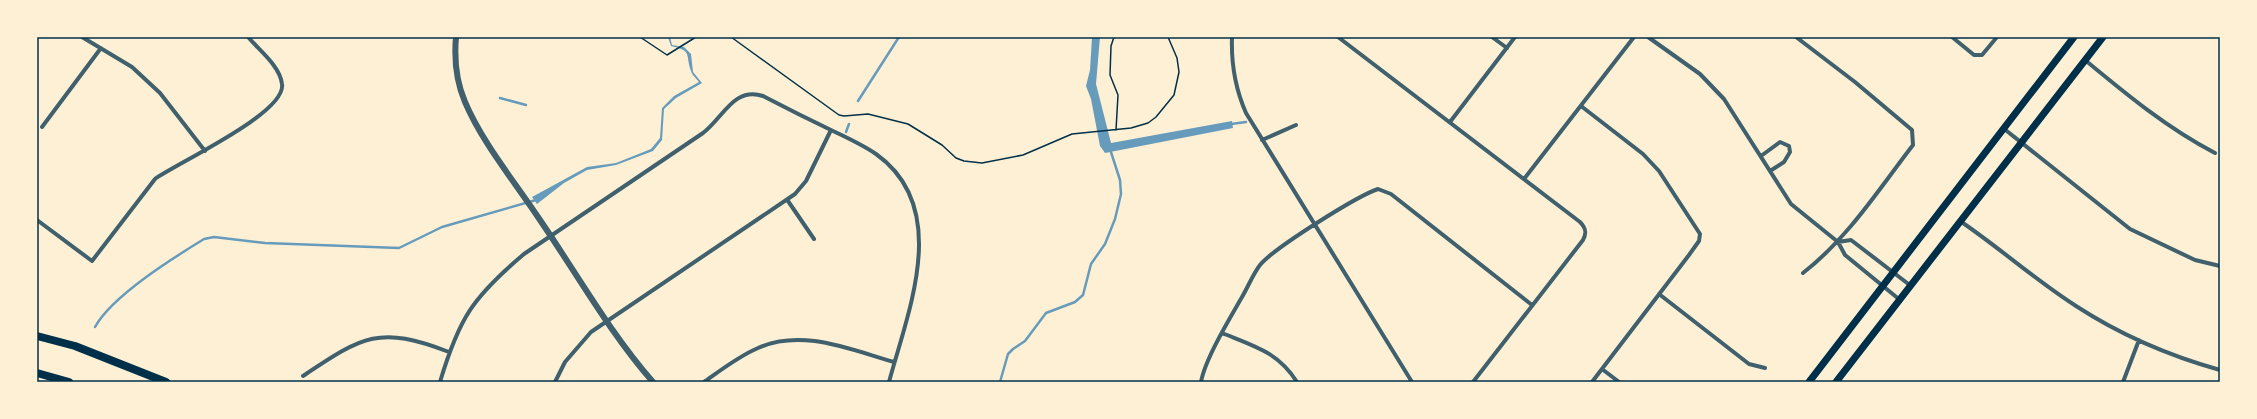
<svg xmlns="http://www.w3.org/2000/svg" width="2257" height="419" font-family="'Zilla Slab',serif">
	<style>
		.water { fill: #669bbc }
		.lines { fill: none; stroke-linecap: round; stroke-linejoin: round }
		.stream { stroke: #669bbc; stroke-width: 2.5 }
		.path { stroke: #003049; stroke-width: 1.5 }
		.minor { stroke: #3f606c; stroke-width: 4 }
		.tertiary { stroke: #3f606c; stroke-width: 6 }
		.secondary { stroke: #003049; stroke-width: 7 }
		.primary { stroke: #003049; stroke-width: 8 }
		.neatline { fill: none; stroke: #003049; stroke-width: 1.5 }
	</style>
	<rect width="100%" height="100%" fill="#fdf0d5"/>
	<path class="water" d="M 668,37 L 670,37 L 672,45 L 684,47 L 691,54 L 693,72 L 702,83 L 676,98 L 664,109 L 662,140 L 653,151 L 616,165 L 587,170 L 564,183 L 537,204 L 532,197 L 587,167 L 616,163 L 651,149 L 660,138 L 662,108 L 674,96 L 699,82 C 696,78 692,75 691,71 C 685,54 693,51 671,46 Z
		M 1092,37 L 1100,37 L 1096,84 L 1111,143 L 1232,121 L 1233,128 L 1105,153 L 1100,146 L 1091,99 L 1086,86 L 1090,70 Z"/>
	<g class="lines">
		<path class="stream" d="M 500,98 L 526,105
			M 858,101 L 899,37
			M 1231,124 L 1246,122
			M 846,132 L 849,124
			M 95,327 C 112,296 173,258 204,239 L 214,237 L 265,243 L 399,248 L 442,227 L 536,200
			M 1000,382 L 1008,354 L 1013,349 L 1025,341 L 1046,313 L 1075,302 L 1083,295 L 1091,264 L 1105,244 L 1115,219 L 1121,194 L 1120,180 L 1110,149"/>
		<path class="path" d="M 640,37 L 667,55 L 696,37
			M 731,37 L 839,115 L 844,116 L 868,114 L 908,124 L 942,145 L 956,158 L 964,161 L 982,163 L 1023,155 L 1072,134 L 1131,128 L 1148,123 L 1156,117 L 1174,95 L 1179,72 L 1177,58 L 1168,37
			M 1114,37 L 1111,46 L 1110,75 L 1118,95 L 1116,130"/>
		<path class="minor" d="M 82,37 L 132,67 L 160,93 L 205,151
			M 1232,37 C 1231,65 1235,88 1246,113 L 1412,382
			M 1338,37 L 1580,222 C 1586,228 1587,233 1583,240 L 1473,382
			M 1492,37 L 1507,48
			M 1648,37 L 1700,74 L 1724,99 L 1791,204 L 1838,242 L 1845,255 L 1900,300
			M 1796,37 L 1855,82 L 1912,130 L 1913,145 C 1879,189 1848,238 1803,273
			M 1952,37 L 1974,55 L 1982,55 L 1997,37
			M 2085,60 C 2126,94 2167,128 2215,153
			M 1581,106 L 1643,154 L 1659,171 L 1700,234 L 1699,241 L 1689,255 L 1592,382
			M 1450,122 L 1515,37
			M 42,127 L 101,48
			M 2003,128 L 2130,229 L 2195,260 L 2220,266
			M 1262,140 L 1296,125
			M 1761,156 L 1780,142 L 1789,146 L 1790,152 L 1784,162 L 1770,171
			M 1524,179 L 1634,37
			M 788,201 L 814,239
			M 37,220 L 92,261 L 155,179 C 177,163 287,113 282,84 C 280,66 259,50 248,37
			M 1960,221 C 2000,248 2035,280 2076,306 C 2119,334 2170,356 2220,370
			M 1838,242 L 1851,240 L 1911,286
			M 1659,294 L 1749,364 L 1765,368
			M 1222,333 C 1254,346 1278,352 1297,382
			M 1602,369 L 1619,382
			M 303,376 C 363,336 379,325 449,352
			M 440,382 C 459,318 473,297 524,254 L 703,133 C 723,118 734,86 763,96 C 786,108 810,120 833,131 C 848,138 863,145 876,154 C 952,208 908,311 889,382
			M 555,382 L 565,362 L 591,332 L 795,194 L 806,181 L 831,130
			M 704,382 C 721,370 739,356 758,348 C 802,328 851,350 894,362
			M 1201,382 C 1205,359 1230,318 1242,297 C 1248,287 1253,274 1260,265 C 1274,248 1357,196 1378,189 L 1391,194 L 1532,305
			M 2123,382 L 2139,340"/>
		<path class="tertiary" d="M 456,37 C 454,60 456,81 465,102 C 483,144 515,182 540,220 C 577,274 610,333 653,382"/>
		<path class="secondary" d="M 1809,382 L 2074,37
			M 1836,382 L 2103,37"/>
		<path class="primary" d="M 37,336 L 75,346 L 166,382
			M 37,373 L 69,382"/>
	</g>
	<rect width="2257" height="419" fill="none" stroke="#fdf0d5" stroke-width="76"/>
	<rect x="38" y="38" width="2181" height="343" class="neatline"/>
</svg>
